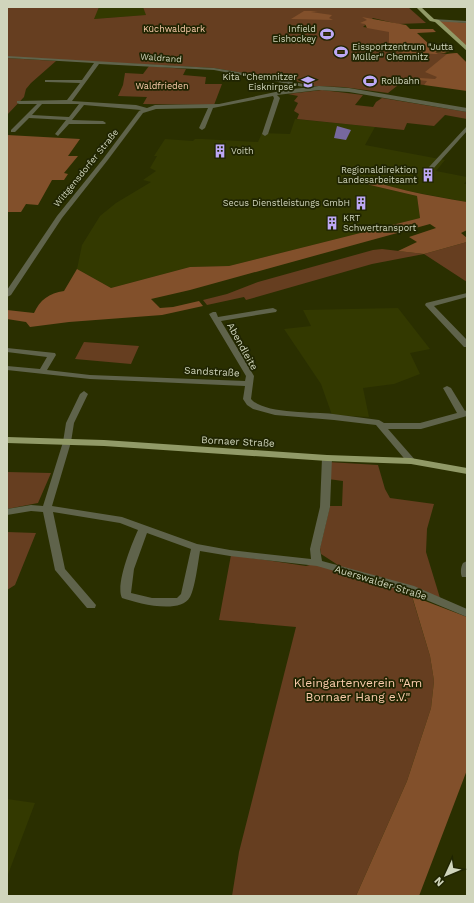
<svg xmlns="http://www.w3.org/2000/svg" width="474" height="903" font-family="'Work Sans',sans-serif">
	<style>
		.built { fill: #333900 }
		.green { fill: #663e20 }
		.forest { fill: #82502b }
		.water { fill: #77689e }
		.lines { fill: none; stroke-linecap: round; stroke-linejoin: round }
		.minor { fill: #5f634b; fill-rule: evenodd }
		.major { fill: #919a67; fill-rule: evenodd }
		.labels { text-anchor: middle; stroke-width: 3.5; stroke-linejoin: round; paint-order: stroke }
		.far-park-label { font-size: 9px; fill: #fbccac; stroke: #202502 }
		.far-poi-label { font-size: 9px; fill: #d0d5bc; stroke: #202502; text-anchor: end }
		.far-street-label { font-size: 9px; fill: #d0d5bc; stroke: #202502 }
		.street-label { font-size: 10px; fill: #d0d5bc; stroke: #202502 }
		.near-park-label { font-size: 12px; fill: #fbccac; stroke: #202502 }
	</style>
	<rect width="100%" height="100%" fill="#2a2f00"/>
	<path class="built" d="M 99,7 L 143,7 L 147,15 L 93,19 Z
		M 295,119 L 375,127 L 365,145 L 445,160 L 436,171 L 467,177 L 467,180 L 464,184 L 467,184 L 467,202 L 397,189 L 371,182 L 354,174 L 370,185 L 417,196 L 420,218 L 229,266 L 190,267 L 111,288 L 77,269 L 82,245 L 100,216 L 116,203 L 151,182 L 143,180 L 156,171 L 150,168 L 157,156 L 154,156 L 165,139 L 193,141 L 195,139 L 203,139 L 258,142 L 262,133 L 290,134 Z
		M 398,308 L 430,349 L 410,353 L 420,374 L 394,384 L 363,388 L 369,417 L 332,415 L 321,384 L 284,329 L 311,326 L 303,310 Z
		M 7,799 L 35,803 L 7,877 Z"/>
	<path class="green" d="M 7,7 L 99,7 L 94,19 L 146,15 L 143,7 L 408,7 L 426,23 L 398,24 L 373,18 L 363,27 L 394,31 L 395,45 L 381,50 L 403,53 L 434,54 L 433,52 L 447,54 L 457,53 L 467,63 L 424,85 L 402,82 L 388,93 L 343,87 L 314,86 L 296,81 L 297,80 L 290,78 L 286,80 L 214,68 L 7,57 Z
		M 7,58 L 56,61 L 31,83 L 26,89 L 24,97 L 7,115 Z
		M 149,66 L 186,69 L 183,75 L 206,77 L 205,84 L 222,84 L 214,105 L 143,104 L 147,97 L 118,96 L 123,85 L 125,73 L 143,74 Z
		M 322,90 L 363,95 L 355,105 L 373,107 L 376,102 L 382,98 L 467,112 L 467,119 L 445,115 L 434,126 L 407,123 L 404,130 L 297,119 L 299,114 L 294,111 L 298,103 L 294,101 L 298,96 L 288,94 Z
		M 467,242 L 467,282 L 424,254 L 372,264 L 246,300 L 244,297 L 207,305 L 203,300 L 227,294 L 258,282 L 373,250 L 382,249 L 424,254 Z
		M 84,342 L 139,346 L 131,364 L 75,359 Z
		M 328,462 L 378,465 L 385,489 L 390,498 L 434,504 L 427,529 L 426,552 L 440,598 L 410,590 L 430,656 L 434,681 L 431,708 L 407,781 L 356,896 L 232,896 L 239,852 L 296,627 L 219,620 L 231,555 L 306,566 L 317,563 L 338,565 L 321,554 L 320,548 L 330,506 L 342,506 L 343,481 L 328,479 Z
		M 7,472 L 51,473 L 38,503 L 7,509 Z
		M 7,532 L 36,533 L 15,585 L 7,590 Z"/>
	<path class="forest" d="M 304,11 L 318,11 L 311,12 L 332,15 L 329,18 L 333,20 L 291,19 Z
		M 362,17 L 406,25 L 410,29 L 433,29 L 436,32 L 417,33 L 430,45 L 450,46 L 453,50 L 444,53 L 435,52 L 438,54 L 434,54 L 403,53 L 380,50 L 394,45 L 389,43 L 389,32 L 367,28 L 365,24 L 360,23 L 367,20 Z
		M 437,20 L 467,23 L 467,48 Z
		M 457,53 L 467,63 L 467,91 L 424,85 L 427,81 L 419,80 L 420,78 L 435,79 L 437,77 L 425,72 L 447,54 Z
		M 7,135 L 80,139 L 68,156 L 78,156 L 64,173 L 68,174 L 64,180 L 52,180 L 38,205 L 26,204 L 21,212 L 7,212 Z
		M 349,172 C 387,189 427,195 467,202 L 467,230 L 461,233 L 467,238 L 467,242 L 424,254 L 398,251 L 417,242 L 409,237 L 436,228 L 430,224 L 190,290 L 151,299 L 160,308 L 173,307 L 199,301 L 203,306 L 162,315 L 69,322 L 30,327 L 26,322 L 7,319 L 7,310 L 34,313 C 40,300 49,293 64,291 L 77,269 L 111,288 L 190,267 L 229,266 L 420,218 L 417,196 L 370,185 Z
		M 412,596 L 467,617 L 467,770 L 419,896 L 356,896 L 407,781 L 431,708 L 434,681 L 430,656 Z"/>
	<path class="water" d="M 337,126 L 351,130 L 346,140 L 334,138 Z"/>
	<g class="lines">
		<path class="minor" d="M 432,19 L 467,21 L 467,23 L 430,21 Z
			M 7,56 L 214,68 L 275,78 L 312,86 L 309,88 L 214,70 L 99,64 L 72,101 L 136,105 L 147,108 L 155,105 L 219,104 L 285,90 L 319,86 L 349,88 L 467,108 L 467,112 L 349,92 L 319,90 L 277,95 L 280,98 L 268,134 L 265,136 L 262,134 L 274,98 L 273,96 L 213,108 L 205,128 L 202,130 L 199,128 L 208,108 L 156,109 L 143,113 L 107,161 L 62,218 L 11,295 L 7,297 L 7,290 L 57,216 L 103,159 L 139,111 L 141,110 L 84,105 L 72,120 L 103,121 L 106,123 L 105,124 L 69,124 L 58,136 L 55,134 L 66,120 L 29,118 L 15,132 L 11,132 L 11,130 L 37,104 L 19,104 L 17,103 L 17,101 L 67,100 L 80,83 L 47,82 L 45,82 L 45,80 L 82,80 L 94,63 L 7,58 ZM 42,104 L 79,104 L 69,117 L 32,115 Z
			M 467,126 L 467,131 L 433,169 L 429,169 L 429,167 Z
			M 467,293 L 467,297 L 434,306 L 467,340 L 467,347 L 464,347 L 425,305 L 426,303 Z
			M 273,308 L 277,310 L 276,312 L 221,321 L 254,376 L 251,399 C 263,414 313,412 333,414 C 348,416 364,418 379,420 L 384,423 L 420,423 L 457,413 L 443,388 L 447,386 L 451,388 L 465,411 L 467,410 L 467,416 L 421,429 L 388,429 L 416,461 L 411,464 L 408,463 L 376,425 L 334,420 L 275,415 L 253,409 L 247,405 L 243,399 L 245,386 L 90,379 L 7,370 L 7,366 L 40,369 L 47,357 L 7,352 L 7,348 L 55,353 L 56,355 L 47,370 L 90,375 L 245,381 L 246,376 L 209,314 L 213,312 L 216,312 L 218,317 Z
			M 84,391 L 88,394 L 74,423 L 71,442 L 52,506 L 122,517 L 197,544 L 230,550 L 311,559 L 310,549 L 320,507 L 322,458 L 327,455 L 330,456 L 332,458 L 330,507 L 320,549 L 322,561 L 414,586 L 467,609 L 467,617 L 407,592 L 317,566 L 230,556 L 200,551 C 198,563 195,588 190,597 C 180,615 137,603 122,598 C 115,585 132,543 138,530 L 120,523 L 53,512 L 65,569 L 96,605 L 95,608 L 87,608 L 55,570 L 43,512 L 31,511 L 7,515 L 7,509 L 31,505 L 43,506 L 63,442 L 66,423 L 80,394 ZM 147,533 L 191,549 L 181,594 L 177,598 L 152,598 L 131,593 L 134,569 Z
			M 467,561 L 467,577 L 462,577 C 460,573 461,566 463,563 Z"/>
		<path class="major" d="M 416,7 L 421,7 L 434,19 L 439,20 L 467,46 L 467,51 L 435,22 L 430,21 Z
			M 7,437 L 104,440 L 327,455 L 411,458 L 467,468 L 467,474 L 411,464 L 327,461 L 104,446 L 7,443 Z"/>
	</g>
	<defs>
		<g id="stadium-bare" transform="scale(1.08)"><path d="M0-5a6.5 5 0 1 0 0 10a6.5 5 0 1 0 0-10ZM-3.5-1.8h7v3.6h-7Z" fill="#bea9f5" stroke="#202502" stroke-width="2.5" paint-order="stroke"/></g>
		<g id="school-bare" transform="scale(1.08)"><path d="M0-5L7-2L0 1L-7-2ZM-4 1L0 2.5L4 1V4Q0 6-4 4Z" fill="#bea9f5" stroke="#202502" stroke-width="2.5" paint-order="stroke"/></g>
		<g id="building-bare" transform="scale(1.08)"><path d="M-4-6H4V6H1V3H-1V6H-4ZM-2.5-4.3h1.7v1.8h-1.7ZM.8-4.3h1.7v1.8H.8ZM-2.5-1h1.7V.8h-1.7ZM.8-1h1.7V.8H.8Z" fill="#bea9f5" stroke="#202502" stroke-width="2.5" paint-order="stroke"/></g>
	</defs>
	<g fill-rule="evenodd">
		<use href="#stadium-bare" x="327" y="34"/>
		<use href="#stadium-bare" x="341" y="52"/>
		<use href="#stadium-bare" x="370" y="81"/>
		<use href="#school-bare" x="308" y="82"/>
		<use href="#building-bare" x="220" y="151"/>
		<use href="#building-bare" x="428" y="175"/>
		<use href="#building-bare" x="361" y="203"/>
		<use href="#building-bare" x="332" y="223"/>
	</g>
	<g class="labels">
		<g class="far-park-label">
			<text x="174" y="32">Küchwaldpark</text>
			<text x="162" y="89">Waldfrieden</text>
		</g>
		<g class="far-poi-label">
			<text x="316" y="32">Infield<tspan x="316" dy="10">Eishockey</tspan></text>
			<text x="352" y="50" text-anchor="start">Eissportzentrum "Jutta<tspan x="352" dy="10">Müller" Chemnitz</tspan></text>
			<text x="297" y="80">Kita "Chemnitzer<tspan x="297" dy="10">Eisknirpse"</tspan></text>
			<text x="381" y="84" text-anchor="start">Rollbahn</text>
			<text x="231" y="154" text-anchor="start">Voith</text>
			<text x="417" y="173">Regionaldirektion<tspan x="417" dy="10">Landesarbeitsamt</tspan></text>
			<text x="350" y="206">Secus Dienstleistungs GmbH</text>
			<text x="343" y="221" text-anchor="start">KRT<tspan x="343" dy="10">Schwertransport</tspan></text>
		</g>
		<g class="far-street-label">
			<text transform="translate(161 58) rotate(4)" y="3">Waldrand</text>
			<text transform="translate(86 168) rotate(-51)" y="3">Wittgensdorfer Straße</text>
		</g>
		<g class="street-label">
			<text transform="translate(243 346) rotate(61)" y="4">Abendleite</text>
			<text transform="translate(212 371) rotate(3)" y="4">Sandstraße</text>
			<text transform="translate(238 441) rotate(3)" y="4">Bornaer Straße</text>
			<text transform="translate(381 582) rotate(17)" y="4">Auerswalder Straße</text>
		</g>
		<g class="near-park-label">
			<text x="358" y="687">Kleingartenverein "Am<tspan x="358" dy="14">Bornaer Hang e.V."</tspan></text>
		</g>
	</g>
	<rect width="474" height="903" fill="none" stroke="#d0d5bc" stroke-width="16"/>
	<g transform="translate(446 875) rotate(226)" stroke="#202502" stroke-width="3" paint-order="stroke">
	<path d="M0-3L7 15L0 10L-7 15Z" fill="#d0d5bc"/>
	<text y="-6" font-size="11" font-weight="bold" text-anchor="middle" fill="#d0d5bc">N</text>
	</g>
</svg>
